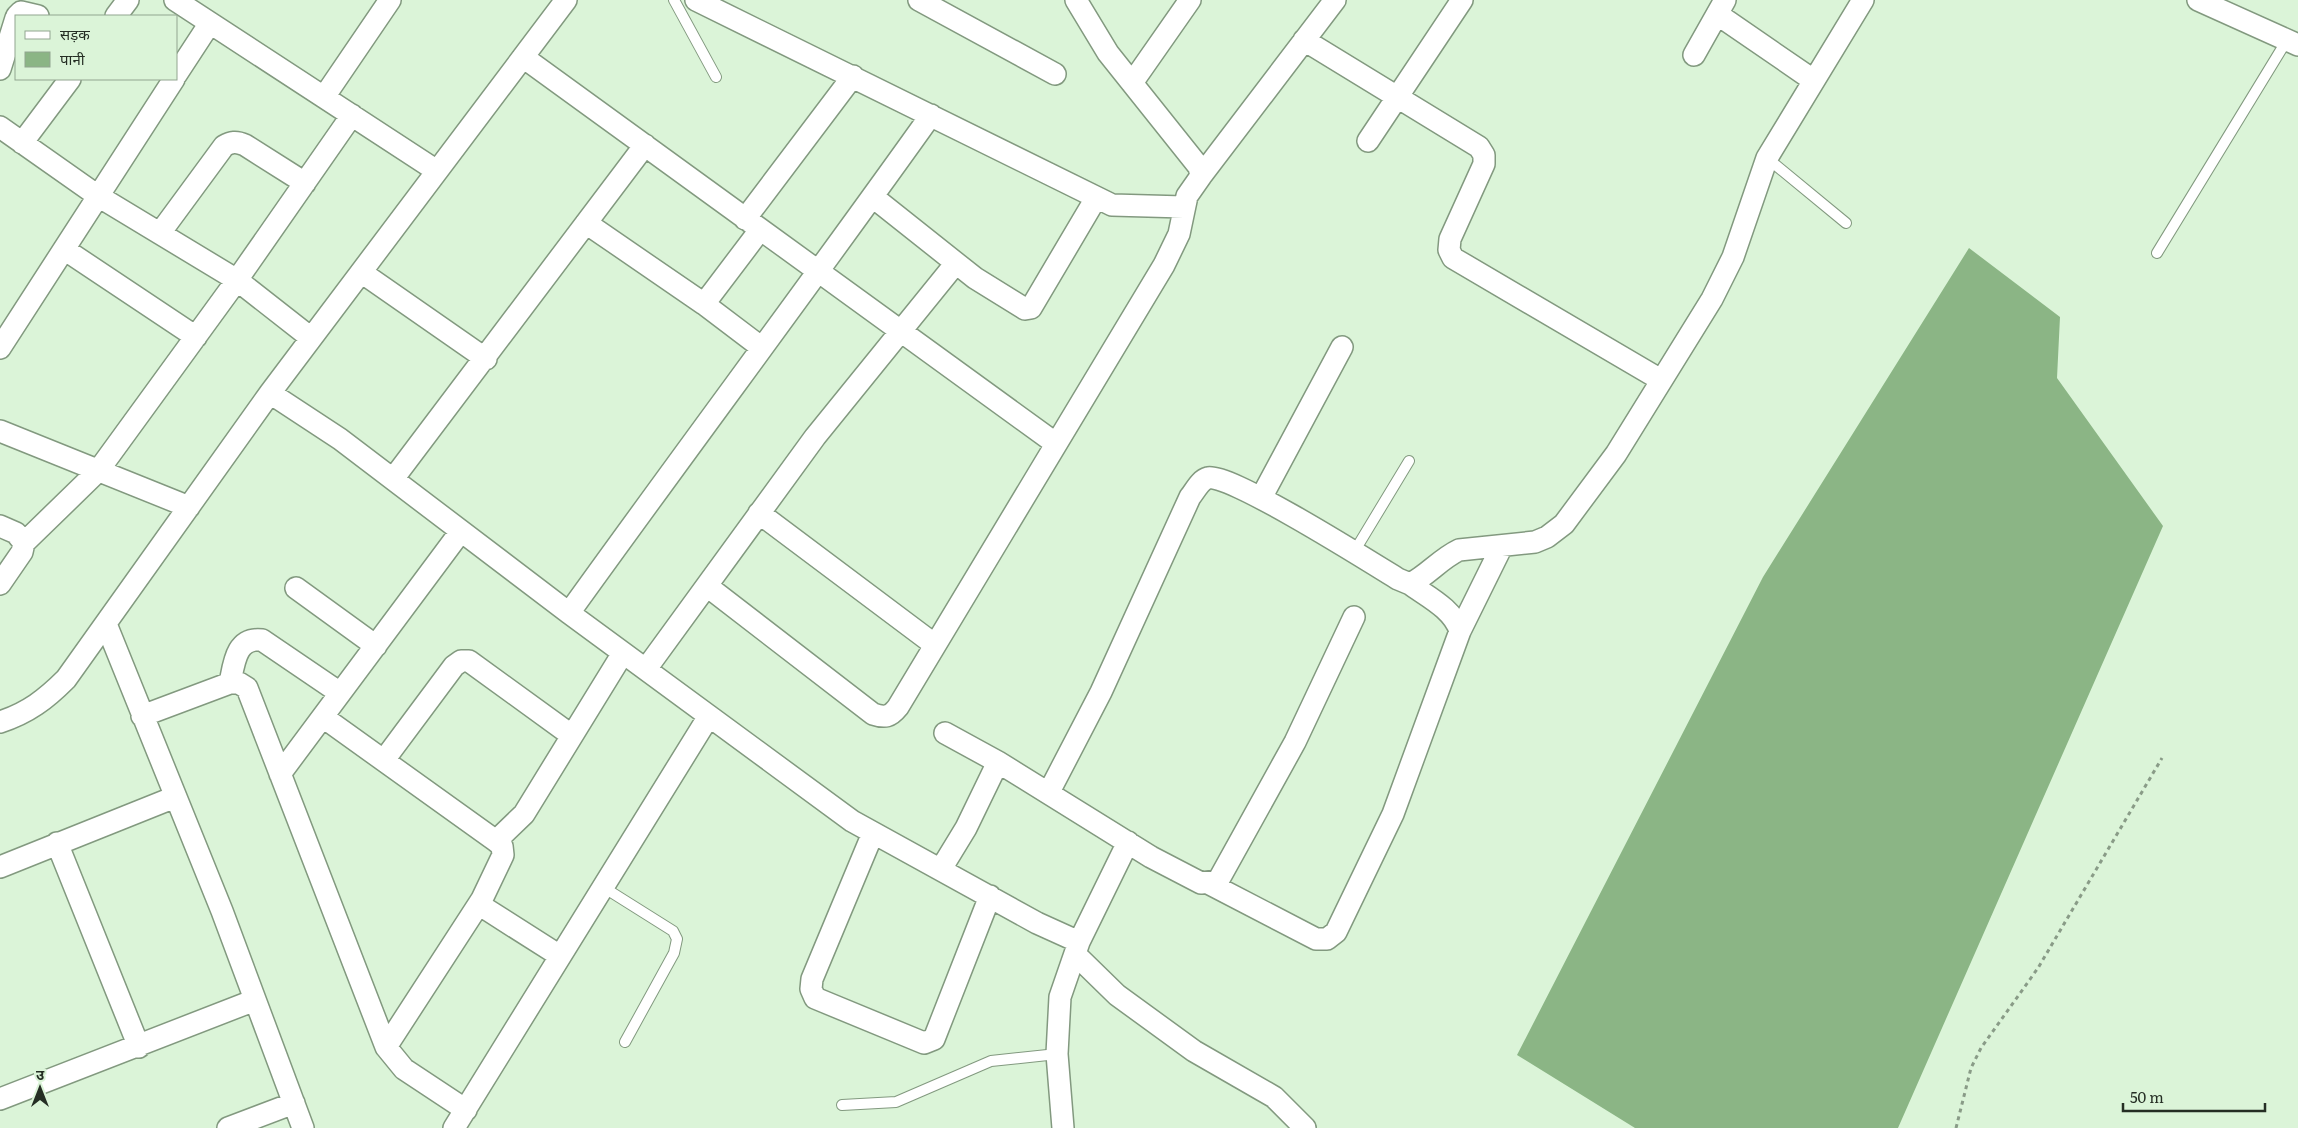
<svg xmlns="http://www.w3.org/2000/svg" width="2298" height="1128" font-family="Literata,'Noto Sans Devanagari',serif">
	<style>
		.water { fill: #8bb585 }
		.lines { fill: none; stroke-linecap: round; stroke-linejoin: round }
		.service-casing { stroke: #82997f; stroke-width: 12 }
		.minor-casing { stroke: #82997f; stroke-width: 24 }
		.path { stroke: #899b87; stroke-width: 3; stroke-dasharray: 4 4; stroke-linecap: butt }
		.service { stroke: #fff; stroke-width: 10 }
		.minor { stroke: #fff; stroke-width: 21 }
	</style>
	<rect width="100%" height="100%" fill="#dbf4d8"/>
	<path class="water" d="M 1969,248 L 2060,317 L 2057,378 L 2163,526 L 1898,1128 L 1635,1128 L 1517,1055 L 1763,577 Z"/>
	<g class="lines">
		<g class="service-casing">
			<path id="service" d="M 674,0 L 716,77
				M 1767,158 L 1846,223
				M 2157,253 L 2287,40
				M 1354,552 L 1409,461
				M 603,887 L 673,931 L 677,939 L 674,953 L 625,1042
				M 842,1105 L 896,1102 L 991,1061 L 1057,1054"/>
		</g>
		<g class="minor-casing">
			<path id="minor" d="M 175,0 L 437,171
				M 696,0 L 1112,205 L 1184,207
				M 919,0 L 1055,74
				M 2198,0 L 2298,45
				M 1717,14 L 1813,80
				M 17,16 L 21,12 L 38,16
				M 116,16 L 128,0
				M 1304,40 L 1479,147 L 1484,155 L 1484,164 L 1450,239 L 1449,250 L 1453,258 L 1661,380
				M 1694,55 L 1725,0
				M 523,57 L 1055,443
				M 0,69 L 16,18
				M 176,75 L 210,23
				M 1132,83 L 1190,0
				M 324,97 L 390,0
				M 0,127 L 98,196 L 237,280 L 311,338
				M 1368,141 L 1462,0
				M 22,143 L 70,79
				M 1201,176 L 1335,0
				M 873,197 L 975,278 L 1025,309 L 1031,308 L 1096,198
				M 745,219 L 853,76
				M 586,223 L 704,304 L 762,348
				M 160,233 L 224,146 C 231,142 236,141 245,145 L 305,183
				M 64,249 L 196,337
				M 361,272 L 486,359
				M 704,304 L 760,230
				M 0,348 L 174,79
				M 270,393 L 340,439 L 569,613 L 852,821 L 1037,923 L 1079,942
				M 0,431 L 189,507
				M 393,479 L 645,145
				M 1261,498 L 1342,347
				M 759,513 L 935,645
				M 0,526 L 16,533 L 24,543 L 22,552 L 0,584
				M 24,543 L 98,471 L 237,280 L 352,115
				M 1410,584 C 1428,597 1453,609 1460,631
				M 707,586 L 873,714 C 885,718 890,717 898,707 L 1164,265 L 1179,234 L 1187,196 L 1201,176 L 1199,167 L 1108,53 L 1076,0
				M 296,588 L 376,646
				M 569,613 C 689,446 812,282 931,115
				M 106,624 L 222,911 L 303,1128
				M 646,669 L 815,437 L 956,263
				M 230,683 C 234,663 236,637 262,640 L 340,693
				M 142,716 L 230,683 L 239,683 L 247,688 L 386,1047 L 404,1069 L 466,1110
				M 323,717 L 496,841 L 502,846 L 503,855 L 482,899 L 483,907 L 560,956
				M 0,722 C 28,713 46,699 66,679 L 270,393 L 566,0
				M 945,733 L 998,762
				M 384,760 L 454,666 L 461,661 L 469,661 L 571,735
				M 280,774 L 461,531
				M 1049,792 L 1101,692 L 1190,497 C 1195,491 1200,480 1208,478 C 1228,472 1372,563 1398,579 L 1410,584 C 1428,575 1440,559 1459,550 L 1535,542 L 1547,537 L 1564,524 L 1616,454 L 1712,299 L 1733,257 L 1767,158 L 1863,0
				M 873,833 L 812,979 L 811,989 L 815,998 L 924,1043 L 934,1039 L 990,896
				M 496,841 L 524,814 L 623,653
				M 57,843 L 139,1047
				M 0,867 L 175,797
				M 941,869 L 966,828 L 998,762 L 1151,857 L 1201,883 L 1218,881 L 1295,742 L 1354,617
				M 1210,884 L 1316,939 L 1327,939 L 1336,932 L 1393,814 L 1460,631 L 1502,546
				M 1075,954 L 1117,995 L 1194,1051 L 1274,1097 L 1305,1128
				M 386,1047 L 482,899
				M 0,1099 L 255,1000
				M 228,1128 L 294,1103
				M 454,1128 L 709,716
				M 1063,1128 L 1057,1054 L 1060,997 L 1079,942 L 1128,842"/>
		</g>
		<path class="path" d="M 1956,1128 L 1971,1068 L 1981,1048 L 2038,968 L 2162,758"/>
		<use href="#service" class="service"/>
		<use href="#minor" class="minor"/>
	</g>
	<rect x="15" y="15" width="162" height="65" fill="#dbf4d8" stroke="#92a590"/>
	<rect x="25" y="31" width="25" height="8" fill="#ffffff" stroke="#92a590"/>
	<text x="60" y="40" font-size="15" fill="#252e24">सड़क</text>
	<rect x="25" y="52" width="25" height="15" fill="#8bb585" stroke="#92a590"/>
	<text x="60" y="65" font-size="15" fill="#252e24">पानी</text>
	<g transform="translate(40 1088)" stroke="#dbf4d8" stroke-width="4" paint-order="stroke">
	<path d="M0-4L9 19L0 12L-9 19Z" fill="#252e24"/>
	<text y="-8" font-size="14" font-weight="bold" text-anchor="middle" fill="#252e24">उ</text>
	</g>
	<path d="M2123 1103v8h142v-8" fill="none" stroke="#252e24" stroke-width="2.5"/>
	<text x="2130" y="1103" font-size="15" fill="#252e24" stroke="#dbf4d8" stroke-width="4" paint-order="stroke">50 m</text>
</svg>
